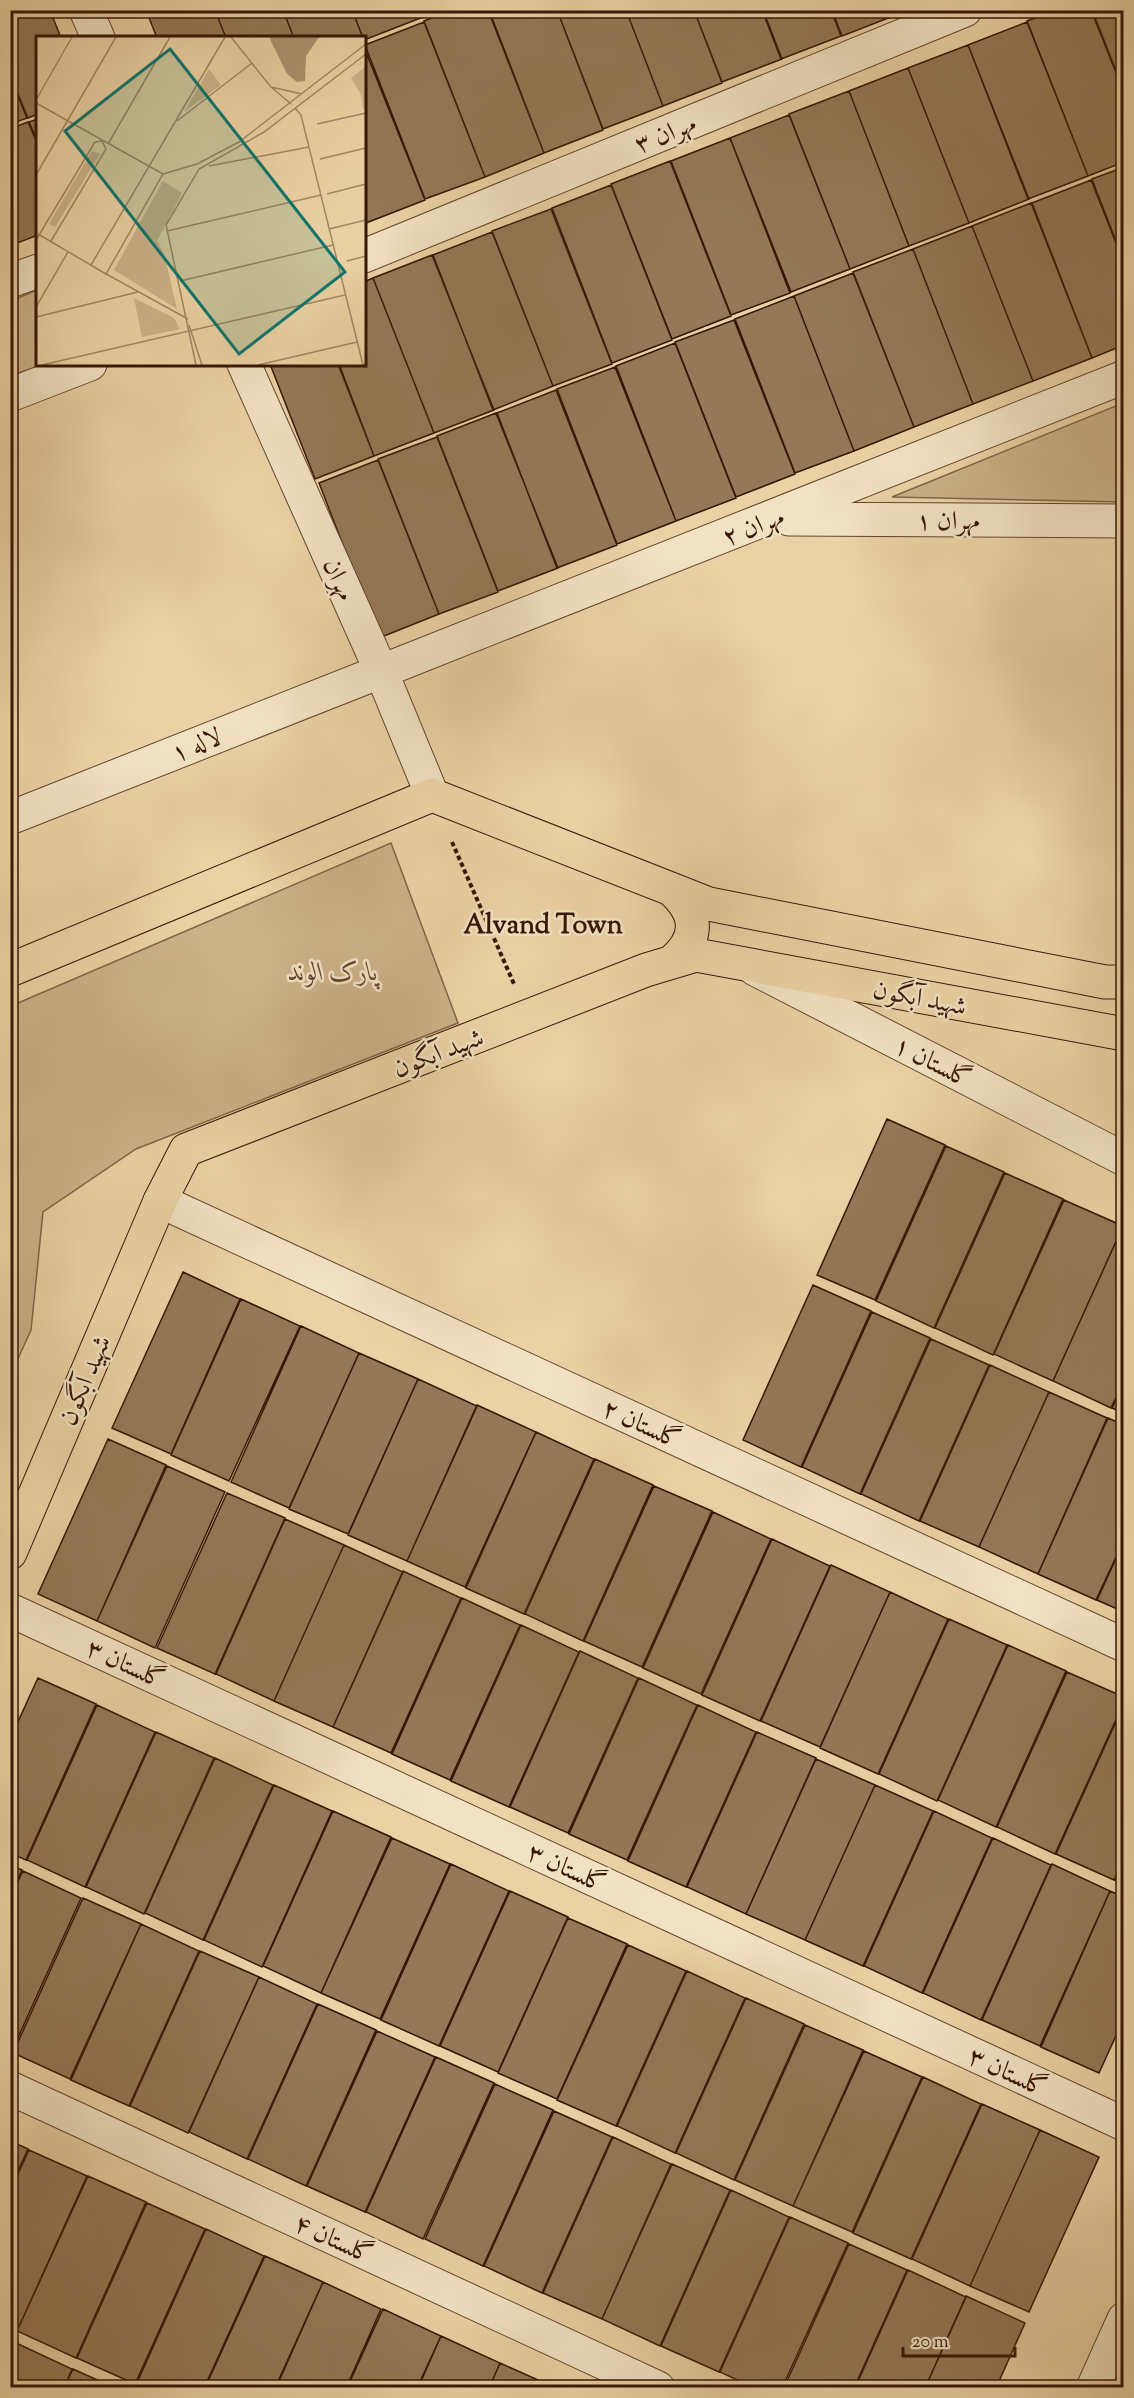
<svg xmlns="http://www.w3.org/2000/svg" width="1134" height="2398" font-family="'Sorts Mill Goudy',Amiri,serif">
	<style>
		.green { fill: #ccb289; stroke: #816446; stroke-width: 1.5 }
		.building { fill: #947857; stroke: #361604; stroke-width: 1.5 }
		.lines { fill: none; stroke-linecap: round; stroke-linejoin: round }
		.minor-casing { stroke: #63452c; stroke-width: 35 }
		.major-casing { stroke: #361604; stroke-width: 35 }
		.path { stroke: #361604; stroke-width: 4; stroke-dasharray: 4.5 3; stroke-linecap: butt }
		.minor { stroke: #f2e2c4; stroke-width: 33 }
		.major { stroke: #ebd2a4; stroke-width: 33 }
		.labels { text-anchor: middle; stroke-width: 5; stroke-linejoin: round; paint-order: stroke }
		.street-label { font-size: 26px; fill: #361604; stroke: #f2e2c4 }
		.park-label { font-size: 26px; font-style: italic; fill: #63452c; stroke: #f2e2c4 }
		.neighbourhood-label { font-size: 27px; font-weight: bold; fill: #361604; stroke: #f2e2c4 }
		.inset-road { fill: none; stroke: #a38764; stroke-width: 1.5 }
		.view { fill: #0f766e; fill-opacity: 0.15; stroke: #0f766e; stroke-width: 3 }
		.inset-edge { fill: none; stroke: #361604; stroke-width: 3 }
	</style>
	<rect width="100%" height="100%" fill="#ebd2a4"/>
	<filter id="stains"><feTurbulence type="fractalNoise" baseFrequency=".00333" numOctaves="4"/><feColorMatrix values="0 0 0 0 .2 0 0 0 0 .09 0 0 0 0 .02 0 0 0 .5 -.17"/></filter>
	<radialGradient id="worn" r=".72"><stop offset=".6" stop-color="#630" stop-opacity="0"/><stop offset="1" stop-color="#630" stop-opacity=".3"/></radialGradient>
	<path class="green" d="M 37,290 L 38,364 L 41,365 L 11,376 L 11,301 Z
		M 1123,403 L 1123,502 L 892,497 Z
		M 391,843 L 458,1023 L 136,1149 L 43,1212 L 31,1330 L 11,1374 L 11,1006 Z"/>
	<path class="building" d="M 10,10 L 50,10 L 61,38 L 38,38 L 38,114 L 28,118 L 10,75 Z
		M 146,10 L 215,10 L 226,38 L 157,38 Z
		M 215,10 L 283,10 L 294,38 L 226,38 Z
		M 283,10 L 352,10 L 363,38 L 294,38 Z
		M 352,10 L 420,10 L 423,17 L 364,40 Z
		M 421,10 L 440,10 L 423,17 Z
		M 452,10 L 488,10 L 544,153 L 485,177 L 424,21 Z
		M 489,10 L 557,10 L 603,130 L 544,153 Z
		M 557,10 L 626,10 L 663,106 L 603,129 Z
		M 626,10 L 694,10 L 722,83 L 663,106 Z
		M 694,10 L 763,10 L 782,59 L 722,82 Z
		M 762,10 L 831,10 L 841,36 L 781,59 Z
		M 832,10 L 900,10 L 901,13 L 842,36 Z
		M 1055,10 L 1091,10 L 1124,93 L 1124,162 L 1088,176 L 1027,21 Z
		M 1092,10 L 1124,10 L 1124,91 Z
		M 424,22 L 485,177 L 425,199 L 365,45 Z
		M 1027,22 L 1088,176 L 1028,199 L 968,45 Z
		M 968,45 L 1029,199 L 969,223 L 908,68 Z
		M 364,47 L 425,200 L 366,223 L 364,219 Z
		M 908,68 L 969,223 L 909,246 L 849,91 Z
		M 10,77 L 27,118 L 10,124 Z
		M 849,91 L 909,246 L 850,269 L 789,114 Z
		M 789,115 L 850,269 L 791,292 L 730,138 Z
		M 38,119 L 38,143 L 29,122 Z
		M 28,122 L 38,145 L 38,235 L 12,245 L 10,129 Z
		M 730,138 L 790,293 L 731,315 L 671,161 Z
		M 670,161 L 731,316 L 672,339 L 611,184 Z
		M 1124,167 L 1124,262 L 1092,179 Z
		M 1091,180 L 1124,263 L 1124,345 L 1092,358 L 1032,203 Z
		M 611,185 L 672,340 L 612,363 L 552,208 Z
		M 1031,203 L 1092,358 L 1033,381 L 972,226 Z
		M 551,209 L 612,364 L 553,386 L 492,231 Z
		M 972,226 L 1033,381 L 973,404 L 913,249 Z
		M 492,232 L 553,386 L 493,410 L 433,255 Z
		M 913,249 L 973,404 L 914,427 L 853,272 Z
		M 432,255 L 494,410 L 434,433 L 373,278 Z
		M 853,273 L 914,427 L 854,451 L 794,296 Z
		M 373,278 L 434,433 L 374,456 L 339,364 L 364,364 L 364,282 Z
		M 794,296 L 854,451 L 795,473 L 735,319 Z
		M 734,320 L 795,474 L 736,497 L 675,342 Z
		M 675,343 L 736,498 L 676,521 L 616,366 Z
		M 270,364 L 338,364 L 374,456 L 315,479 Z
		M 615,367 L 676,521 L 617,544 L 557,389 Z
		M 556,390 L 617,545 L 557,568 L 497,413 Z
		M 496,413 L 558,568 L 498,591 L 437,436 Z
		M 437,437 L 498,592 L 439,614 L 378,459 Z
		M 378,460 L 439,614 L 379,638 L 319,483 Z
		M 887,1119 L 945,1145 L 875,1300 L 817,1275 Z
		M 946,1146 L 1004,1172 L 934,1328 L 876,1301 Z
		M 1005,1173 L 1063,1199 L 993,1355 L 935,1328 Z
		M 1064,1200 L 1123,1226 L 1053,1381 L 994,1354 Z
		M 1123,1226 L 1124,1381 L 1111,1408 L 1053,1381 Z
		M 183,1272 L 240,1299 L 171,1454 L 112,1428 Z
		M 813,1285 L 871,1311 L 801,1467 L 743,1440 Z
		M 241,1299 L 300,1326 L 229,1481 L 171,1455 Z
		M 872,1312 L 930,1338 L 860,1494 L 802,1467 Z
		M 301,1326 L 359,1353 L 289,1508 L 231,1482 Z
		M 931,1339 L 989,1365 L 919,1521 L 861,1494 Z
		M 359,1353 L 418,1379 L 348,1534 L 289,1509 Z
		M 990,1365 L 1049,1392 L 979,1547 L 920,1521 Z
		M 418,1379 L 477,1406 L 407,1561 L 348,1535 Z
		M 1124,1383 L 1124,1413 L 1112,1408 Z
		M 1049,1392 L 1107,1418 L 1038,1574 L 979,1547 Z
		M 477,1405 L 536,1432 L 465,1587 L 407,1561 Z
		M 1108,1418 L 1124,1425 L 1124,1540 L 1096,1600 L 1038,1574 Z
		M 536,1432 L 594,1459 L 524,1614 L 466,1588 Z
		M 108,1439 L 166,1465 L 97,1621 L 38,1594 Z
		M 595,1459 L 653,1485 L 583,1641 L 525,1614 Z
		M 167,1466 L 225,1492 L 155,1648 L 97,1621 Z
		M 654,1486 L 712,1511 L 642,1667 L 584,1641 Z
		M 227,1493 L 285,1518 L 215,1674 L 157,1648 Z
		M 713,1512 L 771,1539 L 701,1694 L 643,1668 Z
		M 285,1519 L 344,1545 L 274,1701 L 216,1674 Z
		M 772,1539 L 830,1566 L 760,1721 L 702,1695 Z
		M 1124,1541 L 1124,1612 L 1097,1600 Z
		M 344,1545 L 403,1572 L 333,1727 L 274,1701 Z
		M 831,1565 L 890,1592 L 820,1747 L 761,1721 Z
		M 403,1571 L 461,1598 L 391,1753 L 333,1727 Z
		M 890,1592 L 948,1619 L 878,1774 L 820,1748 Z
		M 462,1598 L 520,1625 L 450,1780 L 392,1754 Z
		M 949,1619 L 1007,1645 L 937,1801 L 879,1774 Z
		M 521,1625 L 579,1652 L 509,1807 L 451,1781 Z
		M 1008,1645 L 1066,1671 L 996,1827 L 938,1800 Z
		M 580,1651 L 638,1678 L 568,1833 L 510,1807 Z
		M 1067,1672 L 1124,1697 L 1124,1702 L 1055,1854 L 997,1827 Z
		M 38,1678 L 96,1704 L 26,1860 L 10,1853 L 10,1739 Z
		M 639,1678 L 697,1705 L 627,1860 L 569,1834 Z
		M 1124,1704 L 1124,1860 L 1114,1880 L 1056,1854 Z
		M 97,1705 L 155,1732 L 85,1887 L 27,1860 Z
		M 698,1705 L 756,1732 L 686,1887 L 628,1861 Z
		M 156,1732 L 214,1758 L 144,1914 L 86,1887 Z
		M 757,1732 L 816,1758 L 746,1914 L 687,1887 Z
		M 215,1758 L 273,1785 L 203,1940 L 145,1913 Z
		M 816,1759 L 875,1785 L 805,1940 L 746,1914 Z
		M 274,1785 L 332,1811 L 262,1967 L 204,1940 Z
		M 875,1785 L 933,1811 L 863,1966 L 805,1940 Z
		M 333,1811 L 391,1837 L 321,1993 L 263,1966 Z
		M 934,1811 L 992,1838 L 922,1993 L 864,1966 Z
		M 392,1838 L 450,1864 L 380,2019 L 321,1993 Z
		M 993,1838 L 1051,1865 L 981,2020 L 923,1993 Z
		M 1124,1861 L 1124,1884 L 1115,1880 Z
		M 451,1864 L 509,1891 L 439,2046 L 381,2020 Z
		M 1052,1864 L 1110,1891 L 1040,2046 L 982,2020 Z
		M 10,1865 L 22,1870 L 10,1897 Z
		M 23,1871 L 81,1898 L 11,2053 L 10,1898 Z
		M 510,1891 L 568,1917 L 498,2072 L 440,2046 Z
		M 1110,1891 L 1124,1897 L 1124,2018 L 1099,2073 L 1041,2047 Z
		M 83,1898 L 141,1924 L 70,2079 L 13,2053 Z
		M 568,1918 L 627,1944 L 557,2099 L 498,2073 Z
		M 141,1924 L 199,1951 L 129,2106 L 71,2080 Z
		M 628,1945 L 686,1971 L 616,2126 L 557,2100 Z
		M 200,1951 L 259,1977 L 188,2133 L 130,2106 Z
		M 687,1971 L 745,1998 L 675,2153 L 617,2126 Z
		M 259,1977 L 317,2004 L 247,2159 L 189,2132 Z
		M 746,1998 L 804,2024 L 734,2180 L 676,2153 Z
		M 318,2004 L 376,2030 L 306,2186 L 248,2159 Z
		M 805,2025 L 863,2050 L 793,2206 L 735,2180 Z
		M 377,2031 L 435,2057 L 365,2212 L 307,2186 Z
		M 864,2051 L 922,2077 L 852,2232 L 793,2206 Z
		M 436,2057 L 494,2083 L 423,2239 L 366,2212 Z
		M 923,2077 L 981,2104 L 911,2259 L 853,2233 Z
		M 495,2084 L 553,2110 L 483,2266 L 425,2239 Z
		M 982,2104 L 1040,2130 L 970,2286 L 912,2259 Z
		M 554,2111 L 612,2137 L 542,2293 L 484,2266 Z
		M 1040,2130 L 1099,2157 L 1029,2312 L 970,2286 Z
		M 613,2137 L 671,2164 L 602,2319 L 543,2293 Z
		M 10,2141 L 28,2149 L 10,2188 Z
		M 29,2150 L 87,2176 L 17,2331 L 10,2328 L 10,2191 Z
		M 672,2164 L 730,2190 L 660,2346 L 602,2319 Z
		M 88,2176 L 146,2202 L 76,2358 L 17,2331 Z
		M 731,2190 L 789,2217 L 719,2372 L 661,2346 Z
		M 147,2203 L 205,2229 L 135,2384 L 77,2358 Z
		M 790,2217 L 848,2243 L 782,2388 L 754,2388 L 720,2372 Z
		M 206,2229 L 264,2256 L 204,2388 L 142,2388 L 136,2385 Z
		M 849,2244 L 907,2270 L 854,2388 L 784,2388 Z
		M 265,2256 L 323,2282 L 275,2388 L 205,2388 Z
		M 908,2270 L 966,2297 L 925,2388 L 855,2388 Z
		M 323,2282 L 381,2309 L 346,2388 L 276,2388 Z
		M 966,2296 L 1025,2323 L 996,2388 L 925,2388 Z
		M 383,2309 L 441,2336 L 417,2388 L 347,2388 Z
		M 441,2336 L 500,2363 L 489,2388 L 418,2388 Z
		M 14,2342 L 72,2369 L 64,2388 L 10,2388 L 10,2349 Z
		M 500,2363 L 556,2388 L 489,2388 Z
		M 73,2369 L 115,2388 L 64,2388 Z"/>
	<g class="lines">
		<g class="minor-casing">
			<path id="minor" d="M 86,10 L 98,38
				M 364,256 L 965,10
				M 10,281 L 38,271
				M 244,364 L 381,671 L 432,795
				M 10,395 L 90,364
				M 789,519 L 1124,521
				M 10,818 C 381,670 753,527 1124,377
				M 755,969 L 1124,1159
				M 160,1201 L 1124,1645
				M 10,1610 L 1124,2124
				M 10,2088 L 658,2388
				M 1093,2388 L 1124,2319"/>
		</g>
		<g class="major-casing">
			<path id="major" d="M 672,890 C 698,914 700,937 673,961
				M 10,970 L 432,795 L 709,904 L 1105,982 L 1124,982
				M 10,1553 L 160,1201 L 186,1150 L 646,970 L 696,955 L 1124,1034"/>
		</g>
		<path class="path" d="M 452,842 L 514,984"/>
		<use href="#minor" class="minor"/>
		<use href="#major" class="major"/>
	</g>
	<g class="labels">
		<g class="street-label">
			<text transform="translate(665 133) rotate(-22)" y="9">مهران ۳</text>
			<text x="948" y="529">۱ مهران</text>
			<text transform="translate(753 526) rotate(-21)" y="9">مهران ۲</text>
			<text transform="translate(340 579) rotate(66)" y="9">مهران</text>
			<text transform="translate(196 744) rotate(-22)" y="9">لاله ۱</text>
			<text transform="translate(920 997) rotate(11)" y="9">شهید آبگون</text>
			<text transform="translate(438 1052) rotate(-21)" y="9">شهید آبگون</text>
			<text transform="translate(933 1061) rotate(27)" y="9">گلستان ۱</text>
			<text transform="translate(84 1380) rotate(-67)" y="9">شهید آبگون</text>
			<text transform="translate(642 1423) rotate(25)" y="9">گلستان ۲</text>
			<text transform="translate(126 1663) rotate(25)" y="9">گلستان ۳</text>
			<text transform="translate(567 1867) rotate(25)" y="9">گلستان ۳</text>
			<text transform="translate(1008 2071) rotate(25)" y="9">گلستان ۳</text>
			<text transform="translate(334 2238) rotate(25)" y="9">گلستان ۴</text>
		</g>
		<g class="park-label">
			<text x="333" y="980">پارک الوند</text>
		</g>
		<g class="neighbourhood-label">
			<text x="543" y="933">Alvand Town</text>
		</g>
	</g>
	<g transform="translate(36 36)">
		<rect width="330" height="330" fill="#ebd2a4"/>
		<path d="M 330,30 L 330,73 L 327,73 L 325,59 L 315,42 ZM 173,33 L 185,49 L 148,76 ZM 56,115 L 64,118 L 19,191 L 13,188 ZM 127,145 L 146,157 L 121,205 L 128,217 L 141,273 L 78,234 ZM 98,262 L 138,282 L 144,293 L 106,301 Z" fill="#ccb289"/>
		<path d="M 233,1 L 283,1 L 270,20 L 269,45 L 261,46 L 251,38 Z" fill="#ad926e"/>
		<path class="inset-road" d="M 195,1 L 234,50 L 255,68M 235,51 L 266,58M 0,64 L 36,1M 0,67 L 127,138M 259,72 L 265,79 L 327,329M 141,85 L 216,27M 281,88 L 330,77M 72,108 L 134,1M 284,123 L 330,112M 173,130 L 273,111M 0,139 L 80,1M 291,158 L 330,148M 293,193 L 330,184M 131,195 L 285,159M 2,198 L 70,238M 0,204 L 59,106 L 66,105 L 70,113 L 15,205M 311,225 L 330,220M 55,229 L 189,1M 144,245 L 297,209M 0,271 L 32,216M 0,281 L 102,256M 152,283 L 70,238 L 127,138 L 161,128 L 203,106 L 330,8M 153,289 L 166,329M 6,329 L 309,259M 160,329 L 130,189 L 163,133 L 228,96 L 330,18M 222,329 L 321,306"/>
		<path class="view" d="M 134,13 L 309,236 L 203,318 L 29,95 Z"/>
		<rect width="330" height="330" class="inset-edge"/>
	</g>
	<rect width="1134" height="2398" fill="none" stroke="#ebd2a4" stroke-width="36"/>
	<rect x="12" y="12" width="1110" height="2374" fill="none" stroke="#361604" stroke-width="3"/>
	<rect x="18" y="18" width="1098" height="2362" fill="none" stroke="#361604" stroke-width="1.5"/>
	<path d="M903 2347v9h112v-9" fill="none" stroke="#361604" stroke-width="3"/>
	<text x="912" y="2347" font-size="18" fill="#361604" stroke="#f2e2c4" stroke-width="4.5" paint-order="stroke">20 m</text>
	<rect width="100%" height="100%" filter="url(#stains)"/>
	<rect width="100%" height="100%" fill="url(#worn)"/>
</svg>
